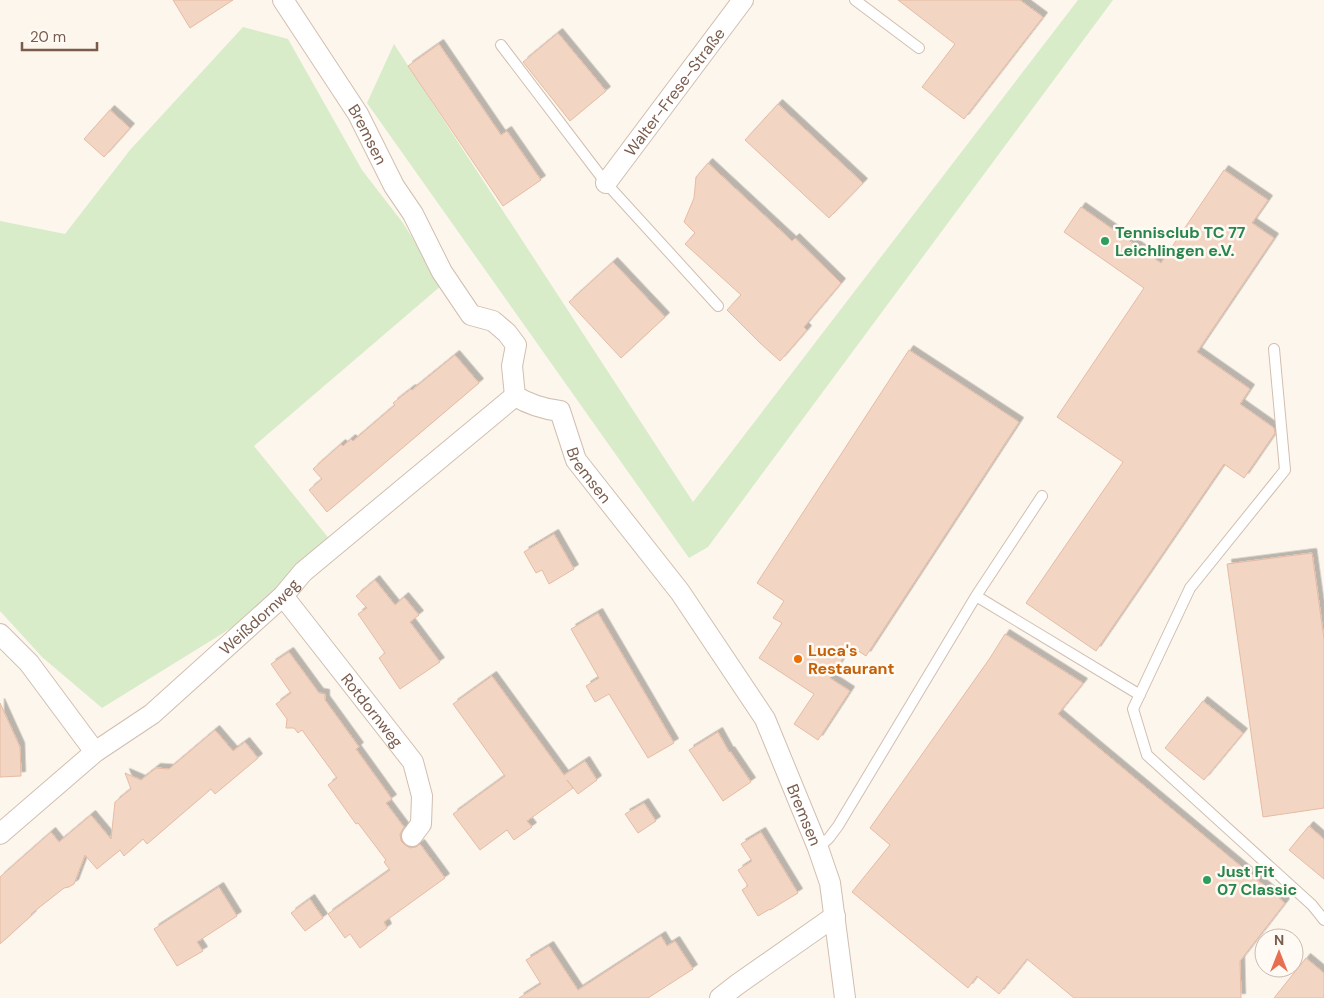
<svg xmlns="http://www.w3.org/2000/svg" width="1324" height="998" font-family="'DM Sans',sans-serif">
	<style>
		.green { fill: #d8ecc9 }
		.building { fill: #f3d5c3; stroke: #e6bba3; filter: url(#shadow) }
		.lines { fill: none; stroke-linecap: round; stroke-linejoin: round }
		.lane-casing { stroke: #d1beb0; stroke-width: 12 }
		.street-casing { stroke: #d1beb0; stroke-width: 22 }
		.lane { stroke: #fff; stroke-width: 10 }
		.street { stroke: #fff; stroke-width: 20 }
		.leisure-dot { fill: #2e9e5b; stroke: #fffaf3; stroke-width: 2 }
		.food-dot { fill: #e8710a; stroke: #fffaf3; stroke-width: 2 }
		.labels { text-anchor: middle; stroke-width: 5; stroke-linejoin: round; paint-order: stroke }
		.street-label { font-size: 16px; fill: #7a5c4d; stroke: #fffaf3 }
		.leisure-label { font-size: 16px; font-weight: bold; fill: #27864d; stroke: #fffaf3; text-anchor: start }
		.food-label { font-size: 16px; font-weight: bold; fill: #c56008; stroke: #fffaf3; text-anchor: start }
	</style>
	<defs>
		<filter id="shadow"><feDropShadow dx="4.5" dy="-4.5" stdDeviation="0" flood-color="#0004"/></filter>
	</defs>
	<rect width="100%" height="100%" fill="#fdf6ec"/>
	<path class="green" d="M 1078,0 L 1113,0 L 708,547 L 689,558 L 367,103 L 394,44 L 693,502 Z
		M 243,27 L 288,39 L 362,170 L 403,223 L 442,285 L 254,446 L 335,546 L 283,596 L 102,708 L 42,657 L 0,611 L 0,221 L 65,234 L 130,150 Z"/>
	<path class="building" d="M 173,0 L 233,0 L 190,28 Z
		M 898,0 L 1020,0 L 1043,17 L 964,119 L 922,87 L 955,44 Z
		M 558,33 L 606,91 L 570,121 L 523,62 Z
		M 439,44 L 501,135 L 507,131 L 541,180 L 503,206 L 408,66 Z
		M 778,104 L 863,183 L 829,218 L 745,140 Z
		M 110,110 L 130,128 L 104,157 L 84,139 Z
		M 708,163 L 792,241 L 795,238 L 841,283 L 804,327 L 807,330 L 780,361 L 760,343 L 727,310 L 741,295 L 685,244 L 695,233 L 684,222 L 694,198 L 696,177 Z
		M 1224,170 L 1268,200 L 1252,223 L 1274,238 L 1197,352 L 1250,389 L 1240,404 L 1274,428 L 1275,433 L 1244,478 L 1224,464 L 1096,651 L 1026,603 L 1123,462 L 1057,417 L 1144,288 L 1064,232 L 1081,207 L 1161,263 Z
		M 613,262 L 665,317 L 621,358 L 569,302 Z
		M 909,350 L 1019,422 L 866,656 L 851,646 L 830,678 L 850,691 L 818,740 L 794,724 L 814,694 L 759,658 L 782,623 L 773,618 L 784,601 L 757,583 Z
		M 455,355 L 479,383 L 327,512 L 309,490 L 322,479 L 313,469 L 341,444 L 343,446 L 351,439 L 353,441 L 395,405 L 393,403 L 411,389 L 412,390 Z
		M 554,534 L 574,569 L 549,584 L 542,570 L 536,573 L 524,552 Z
		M 1312,553 L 1324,639 L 1324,808 L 1263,817 L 1227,564 Z
		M 375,580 L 395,605 L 404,597 L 419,615 L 410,622 L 440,662 L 400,689 L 379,658 L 385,653 L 358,614 L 367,608 L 356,596 Z
		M 598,613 L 674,743 L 648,758 L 609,694 L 595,702 L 586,686 L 599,678 L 571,629 Z
		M 1005,634 L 1083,683 L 1058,714 L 1285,903 L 1240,961 L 1241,998 L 1074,998 L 1027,959 L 999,994 L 977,976 L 968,988 L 852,892 L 890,845 L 870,828 L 990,658 Z
		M 289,652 L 319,693 L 325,694 L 325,700 L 359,747 L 356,749 L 392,799 L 386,803 L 404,827 L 400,834 L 401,841 L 405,845 L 410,848 L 416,847 L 420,844 L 445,878 L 384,922 L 387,928 L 360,948 L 350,934 L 345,938 L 328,914 L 390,870 L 384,862 L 386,860 L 358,823 L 356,824 L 328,785 L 337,778 L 302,730 L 298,733 L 294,728 L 286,728 L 287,719 L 276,704 L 291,693 L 271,664 Z
		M 492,676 L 564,775 L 585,761 L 597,780 L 578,794 L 567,780 L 573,788 L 527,821 L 532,827 L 514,840 L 507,830 L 480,850 L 453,814 L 505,776 L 453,704 Z
		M 1203,701 L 1243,733 L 1204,780 L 1165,748 Z
		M 0,703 L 20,747 L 21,776 L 0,777 Z
		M 215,730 L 233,751 L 245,742 L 258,758 L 215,794 L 211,789 L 147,844 L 143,839 L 124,856 L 120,850 L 97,869 L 85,855 L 74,884 L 69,887 L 64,888 L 31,914 L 32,915 L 0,944 L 0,877 L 51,832 L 59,842 L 91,815 L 111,839 L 115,802 L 131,789 L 125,773 L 141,780 L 156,768 L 169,769 Z
		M 718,732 L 729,752 L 730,751 L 751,782 L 723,801 L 689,750 Z
		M 644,803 L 656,821 L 638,833 L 625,814 Z
		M 1309,826 L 1324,839 L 1324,879 L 1289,850 Z
		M 761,832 L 798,893 L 770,910 L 770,909 L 758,916 L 742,890 L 748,886 L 738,870 L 752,861 L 741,844 Z
		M 219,887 L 237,916 L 197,942 L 203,951 L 177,966 L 154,929 Z
		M 310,899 L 323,918 L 305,931 L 291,913 Z
		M 661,936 L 667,946 L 675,941 L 693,969 L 648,998 L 519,998 L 541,984 L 526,960 L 549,946 L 578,990 Z
		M 1306,958 L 1324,973 L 1324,998 L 1274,998 Z"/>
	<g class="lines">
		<g class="lane-casing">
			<path id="lane" d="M 855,0 L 919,48
				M 501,45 L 606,183 L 718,306
				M 1274,349 L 1285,470 L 1190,588 L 1133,709 L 1147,755 L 1312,905 L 1324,920
				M 976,596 L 1140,695
				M 818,848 L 829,838 L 838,826 L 976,596 L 1042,496"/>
		</g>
		<g class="street-casing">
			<g id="street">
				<path id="s1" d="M 283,0 L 358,114 L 394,186 L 413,214 L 442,272 L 471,315 L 493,321 L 507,333 L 516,345 L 512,366 L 515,396 C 530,405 543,409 560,411 L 576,460 L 680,592 L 765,719 L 818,848 L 830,883 L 845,998"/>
				<path id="s2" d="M 606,183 L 743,0"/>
				<path id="s3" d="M 283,596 L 413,762 L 422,796 L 421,824 L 412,836"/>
				<path d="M 0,634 L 29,663 L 95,752"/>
				<path id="s4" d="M 0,834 L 95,752 L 152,714 L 283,596 L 303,572 L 515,396"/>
				<path d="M 720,998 L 738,984 L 835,916"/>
			</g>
		</g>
		<use href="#lane" class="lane"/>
		<use href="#street" class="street"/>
	</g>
	<g class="leisure-dot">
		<circle cx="1105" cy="241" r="5"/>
		<circle cx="1207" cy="880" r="5"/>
	</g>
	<circle class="food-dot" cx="798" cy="659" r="5"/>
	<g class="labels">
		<g class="street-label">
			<text dy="6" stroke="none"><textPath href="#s2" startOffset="114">Walter-Frese-Straße</textPath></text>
			<text dy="6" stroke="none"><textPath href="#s1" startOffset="159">Bremsen</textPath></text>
			<text dy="6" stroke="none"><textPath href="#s1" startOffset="594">Bremsen</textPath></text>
			<text dy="6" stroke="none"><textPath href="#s4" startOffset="339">Weißdornweg</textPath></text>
			<text dy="6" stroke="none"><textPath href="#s3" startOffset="145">Rotdornweg</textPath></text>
			<text dy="6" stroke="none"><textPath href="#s1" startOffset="999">Bremsen</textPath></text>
		</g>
		<g class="leisure-label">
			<text x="1115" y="238">Tennisclub TC 77<tspan x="1115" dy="18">Leichlingen e.V.</tspan></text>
			<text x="1217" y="877">Just Fit<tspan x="1217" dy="18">07 Classic</tspan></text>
		</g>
		<g class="food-label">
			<text x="808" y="656">Luca's<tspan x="808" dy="18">Restaurant</tspan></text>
		</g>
	</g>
	<g transform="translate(1279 953)"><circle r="24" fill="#fffaf3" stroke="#cabbb1"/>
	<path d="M0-4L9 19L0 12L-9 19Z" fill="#e76f51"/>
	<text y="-8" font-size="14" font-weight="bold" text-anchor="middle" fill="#7a5c4d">N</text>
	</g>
	<path d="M22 42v8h75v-8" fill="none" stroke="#7a5c4d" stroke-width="2.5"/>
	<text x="30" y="42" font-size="15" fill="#7a5c4d" stroke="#fffaf3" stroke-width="4" paint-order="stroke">20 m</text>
</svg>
